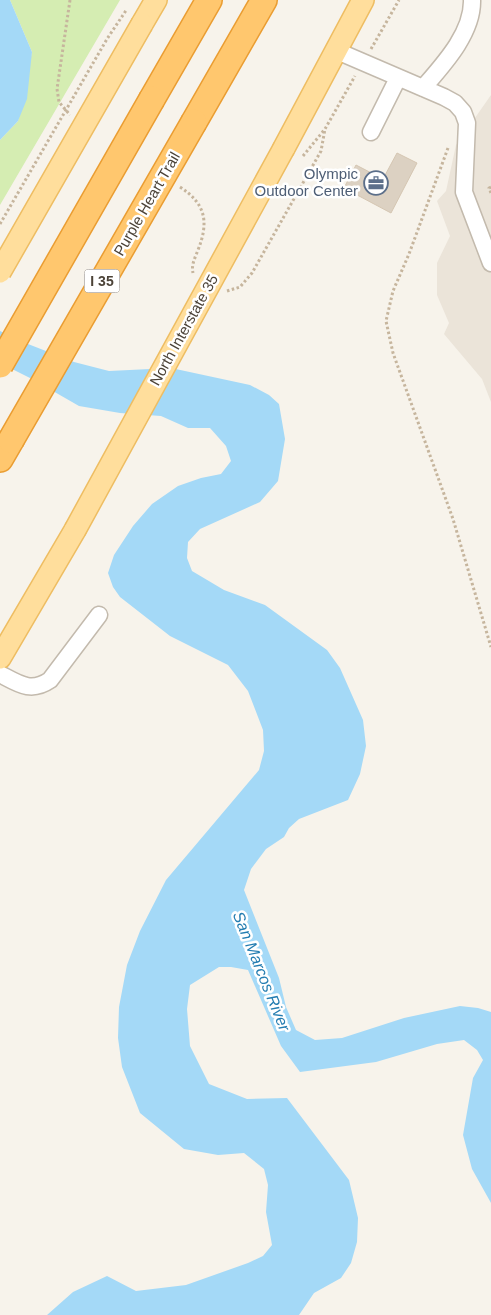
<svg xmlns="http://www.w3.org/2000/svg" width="491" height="1315" font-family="Helvetica,sans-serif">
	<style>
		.residential { fill: #ebe4d9 }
		.park { fill: #d5edb2 }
		.water { fill: #a4d9f7 }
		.building { fill: #dcd1c2; stroke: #d5c6b2 }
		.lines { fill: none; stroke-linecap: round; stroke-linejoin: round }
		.minor-casing { stroke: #c3baad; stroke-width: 19 }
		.major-casing { stroke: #eebd62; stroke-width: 24 }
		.highway-casing { stroke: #ea9d32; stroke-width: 28 }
		.path { stroke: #c6b59d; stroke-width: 3; stroke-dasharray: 2.5 2.5; stroke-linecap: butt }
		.minor { stroke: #fff; stroke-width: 16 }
		.major { stroke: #ffde9c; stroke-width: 21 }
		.highway { stroke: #ffc76e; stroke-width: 25 }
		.major-bridge-casing { stroke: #eebd62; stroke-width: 24; stroke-linecap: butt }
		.highway-bridge-casing { stroke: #ea9d32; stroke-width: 28; stroke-linecap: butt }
		.path-bridge { stroke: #c6b59d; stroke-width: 3; stroke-dasharray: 2.5 2.5; stroke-linecap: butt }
		.major-bridge { stroke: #ffde9c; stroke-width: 21 }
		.highway-bridge { stroke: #ffc76e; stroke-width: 25 }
		.labels { text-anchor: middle; stroke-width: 5; stroke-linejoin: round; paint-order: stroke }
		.shield { fill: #fff; stroke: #827b74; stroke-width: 1 }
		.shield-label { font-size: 14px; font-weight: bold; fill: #4c4338 }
		.service-label { font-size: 15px; fill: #4e5e75; stroke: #fff; text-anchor: end }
		.street-label { font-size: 15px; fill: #4c4338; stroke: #fff }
		.water-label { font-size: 16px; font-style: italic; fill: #247db1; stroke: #fff }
	</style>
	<rect width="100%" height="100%" fill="#f7f3eb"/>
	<path class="residential" d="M 491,95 L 491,402 L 482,379 L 444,334 L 449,323 L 437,295 L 437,263 L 450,236 L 437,201 L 446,191 L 456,145 Z"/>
	<path class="park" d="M 10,0 L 120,0 L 0,205 L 0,140 L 18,121 L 32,52 Z"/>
	<path class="water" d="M 0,0 L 10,0 L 32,52 L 27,99 L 18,121 L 0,140 Z
		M 0,331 L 28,344 L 74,362 L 109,371 L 171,368 L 250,385 L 269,395 L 279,404 L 285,439 L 278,481 L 260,502 L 200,529 L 188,542 L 187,558 L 192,571 L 224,590 L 265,605 L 327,650 L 340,668 L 363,720 L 366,746 L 360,774 L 348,800 L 299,819 L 289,828 L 284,837 L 266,849 L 251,869 L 244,890 L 279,978 L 286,1007 L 296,1030 L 315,1040 L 342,1038 L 404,1018 L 460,1006 L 478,1008 L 491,1012 L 491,1203 L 472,1169 L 463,1135 L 473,1078 L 483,1060 L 477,1050 L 464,1040 L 437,1044 L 376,1062 L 300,1072 L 281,1046 L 248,970 L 231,967 L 219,967 L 190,985 L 187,1009 L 190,1046 L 209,1084 L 247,1099 L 287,1098 L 349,1180 L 358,1218 L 357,1242 L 351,1263 L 341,1278 L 314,1293 L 299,1315 L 47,1315 L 73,1292 L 107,1276 L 136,1291 L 186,1285 L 248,1263 L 263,1256 L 272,1245 L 266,1212 L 268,1185 L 264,1169 L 244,1153 L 218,1155 L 184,1149 L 140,1113 L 122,1067 L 118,1038 L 119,1007 L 127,965 L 140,931 L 166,880 L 259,770 L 264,751 L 263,730 L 248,691 L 228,665 L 170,636 L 120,597 L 113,587 L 108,573 L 114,555 L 133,526 L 152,504 L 178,486 L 201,478 L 221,474 L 231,461 L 226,446 L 210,428 L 188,428 L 161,416 L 120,413 L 79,406 L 32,379 L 0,363 Z"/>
	<path class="building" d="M 397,153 L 417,163 L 391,213 L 344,188 L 356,165 L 383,179 Z"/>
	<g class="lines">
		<g class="minor-casing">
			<path id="minor" d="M 337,51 L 444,97 L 455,103 L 463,112 L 467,123 L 464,192 L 491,263
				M 423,88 C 443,65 473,33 472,0
				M 371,132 L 398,78
				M 0,674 C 19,684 31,693 50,680 L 99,615"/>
		</g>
		<g class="major-casing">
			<path id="major" d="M 142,24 L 156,0
				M 284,148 L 363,0
				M 0,658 L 75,530"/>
		</g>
		<g class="highway-casing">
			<path id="highway" d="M 152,99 L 209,0
				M 194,122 L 264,0
				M 0,459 L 11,440"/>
		</g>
		<path class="path" d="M 70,0 L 57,89 L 59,102 L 70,115
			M 371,49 L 399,0
			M 448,148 L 409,254 L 393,291 L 386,321 L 393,353 L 453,519 L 491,647
			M 303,156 L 325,129 L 355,76
			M 180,187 C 206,204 209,222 198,250 C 195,258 191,265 193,273
			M 491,187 L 489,188 L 491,193
			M 227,291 L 240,287 L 252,273 L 321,151 L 325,129"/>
		<use href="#minor" class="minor"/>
		<use href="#major" class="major"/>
		<use href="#highway" class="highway"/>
		<g class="major-bridge-casing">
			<path id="major-bridge" d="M 0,272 L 142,24
				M 75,530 L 284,148"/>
		</g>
		<g class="highway-bridge-casing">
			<path id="highway-bridge" d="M 0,365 L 152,99
				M 11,440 L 194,122"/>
		</g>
		<path class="path-bridge" d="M 0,224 L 107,39 L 127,9"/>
		<use href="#major-bridge" class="major-bridge"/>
		<use href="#highway-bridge" class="highway-bridge"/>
	</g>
	<defs>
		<g id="office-ring" transform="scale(1.25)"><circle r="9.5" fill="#fff" stroke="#5c6f8a" stroke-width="1.5"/><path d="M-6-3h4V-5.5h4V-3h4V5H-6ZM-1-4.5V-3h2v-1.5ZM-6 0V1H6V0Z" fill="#5c6f8a"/></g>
	</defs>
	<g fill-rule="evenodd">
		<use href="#office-ring" x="376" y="183"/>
	</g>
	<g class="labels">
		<rect class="shield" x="84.5" y="269.5" width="35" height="23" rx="4"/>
		<g class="shield-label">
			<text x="102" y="286">I 35</text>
		</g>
		<g class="service-label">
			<text x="358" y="179">Olympic<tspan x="358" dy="17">Outdoor Center</tspan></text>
		</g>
		<g class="street-label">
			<text transform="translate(147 204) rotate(-60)" y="5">Purple Heart Trail</text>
			<text transform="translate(184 330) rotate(-61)" y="5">North Interstate 35</text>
		</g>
		<g class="water-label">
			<text transform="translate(262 971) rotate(68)" y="6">San Marcos River</text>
		</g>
	</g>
</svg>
